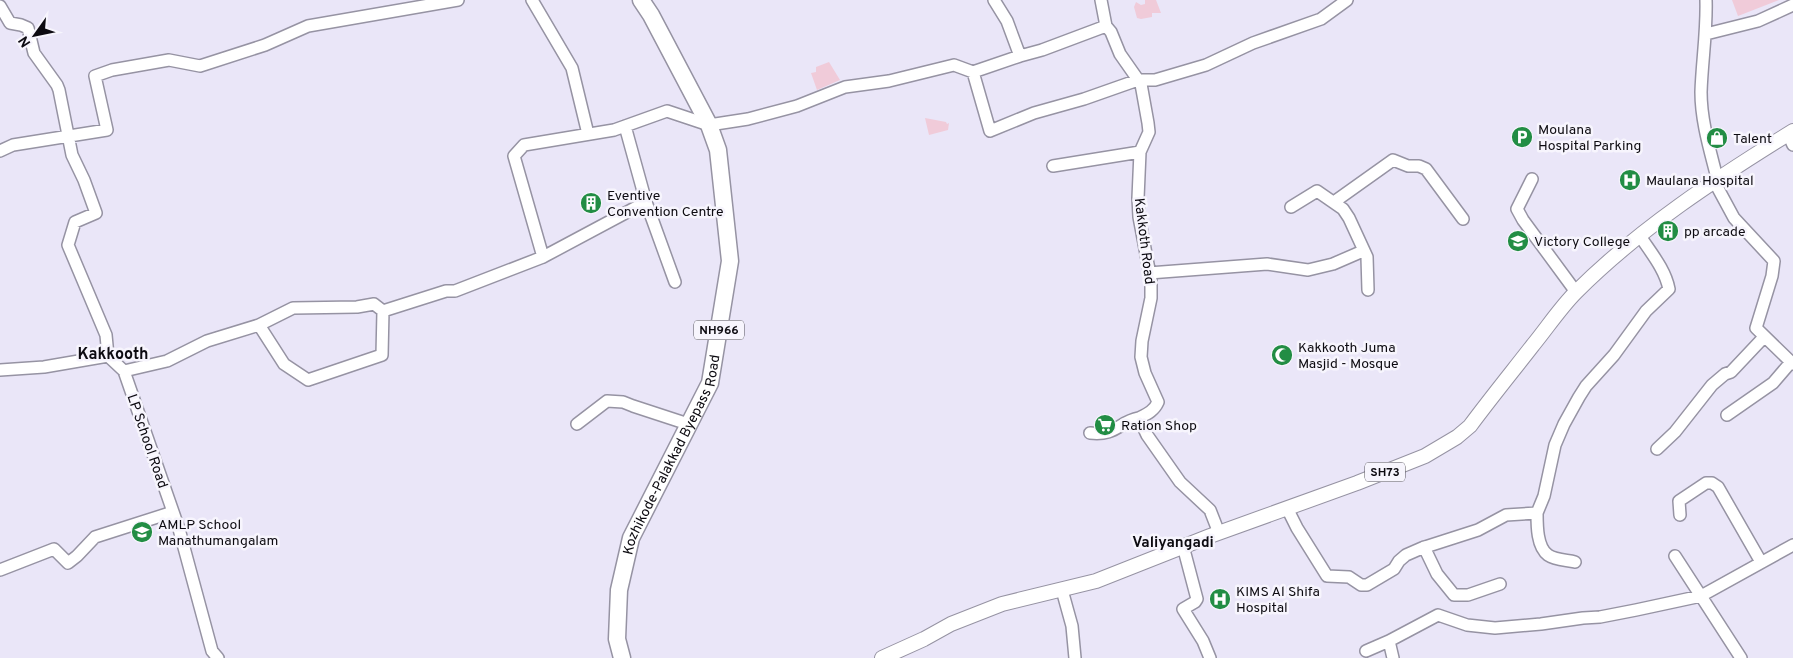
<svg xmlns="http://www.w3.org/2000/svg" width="1793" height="658" font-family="Overpass,sans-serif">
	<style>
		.green { fill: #f0cbd9 }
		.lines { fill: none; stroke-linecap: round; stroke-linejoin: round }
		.minor-casing { stroke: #9693a3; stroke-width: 14 }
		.major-casing { stroke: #9693a3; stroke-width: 16 }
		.highway-casing { stroke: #9693a3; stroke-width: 19 }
		.minor { stroke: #fff; stroke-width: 11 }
		.major { stroke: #fff; stroke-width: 14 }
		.highway { stroke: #fff; stroke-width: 16 }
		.labels { text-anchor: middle; stroke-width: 5; stroke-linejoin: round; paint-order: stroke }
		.shield { fill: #f7f5fd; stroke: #535158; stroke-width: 1 }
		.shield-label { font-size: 12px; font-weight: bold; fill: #0d0b11 }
		.poi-label { font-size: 14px; fill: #0d0b11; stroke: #f7f5fd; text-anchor: start }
		.street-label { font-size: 14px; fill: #0d0b11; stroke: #f7f5fd }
		.neighbourhood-label { font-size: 15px; font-weight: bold; fill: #0d0b11; stroke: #f7f5fd }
		.quarter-label { font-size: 16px; font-weight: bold; fill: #0d0b11; stroke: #f7f5fd }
	</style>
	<rect width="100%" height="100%" fill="#eae6f8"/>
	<path class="green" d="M 1145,0 L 1156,0 L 1161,13 L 1152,13 L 1152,17 L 1141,19 L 1137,18 L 1134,7 L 1136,2 L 1141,5 L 1145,4 Z
		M 1732,0 L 1779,0 L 1738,16 Z
		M 829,62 L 840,80 L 817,90 L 811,73 L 816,72 L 816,67 Z
		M 925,118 L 946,122 L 947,124 L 949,123 L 948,130 L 929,135 Z"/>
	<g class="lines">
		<g class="minor-casing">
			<path id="minor" d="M 532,0 L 572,68 L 588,134
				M 994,0 L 1007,21 L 1020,56
				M 1101,0 L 1106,26
				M 1706,0 C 1707,31 1702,61 1701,92 C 1701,121 1710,150 1717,178
				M 0,6 L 10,23 L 21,25 L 28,28 L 34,53 L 57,85 L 59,90 L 72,155 L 84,180 L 96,213 L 75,222 L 68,245 L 106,335 L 108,356
				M 1706,34 L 1758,21 L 1793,5
				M 973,72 L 1020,56 L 1042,50 L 1106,26 L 1111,32 L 1120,54 L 1141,84 L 1148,123 L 1149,132 L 1140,152 L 1138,198 L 1139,217 L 1151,280 L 1151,298 L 1142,341 L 1141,357 L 1145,373 L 1158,402 C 1154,411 1147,414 1139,418 L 1147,435 L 1180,482 L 1210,510 L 1219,533
				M 973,72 L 990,131 L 1034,113 L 1084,99 L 1138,80 L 1155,80 L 1206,65 L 1253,43 L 1321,19 L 1347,0
				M 625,126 L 646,202 L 675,282
				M 1788,134 L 1793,145
				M 0,151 L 13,145 L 107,130 L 95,76 L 112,70 L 169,60 L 200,66 L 265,45 L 308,26 L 458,0
				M 1053,166 L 1140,152
				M 1532,179 L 1517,209 L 1523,220 L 1576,292
				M 1714,181 L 1734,218 L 1774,261 L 1772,276 L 1756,328 L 1793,364
				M 1334,202 L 1393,160 L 1408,166 L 1419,166 L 1426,169 L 1463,219
				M 1291,207 L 1317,191 L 1343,209 L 1349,218 L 1367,257 L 1368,290
				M 543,257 L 646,202
				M 1149,273 L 1267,264 L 1308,270 L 1333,264 L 1363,251
				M 259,325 L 293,308 L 357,307 L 374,304 L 383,311
				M 0,370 L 44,367 L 108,356 L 124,371 L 167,361 L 207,341 L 259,325 L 284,364 L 308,380 L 382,355 L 383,311 L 446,291 L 455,291 L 543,257 L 514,156 L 524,145 L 614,130 L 667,111 L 709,125 L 748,119 L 797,106 L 845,87 L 889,81 L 954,65 L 973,72
				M 124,371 L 179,529 L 212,651 L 218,658
				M 1727,415 L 1773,383 L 1791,362
				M 577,424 L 607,401 L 623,402 L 633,406 L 688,424
				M 1090,433 C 1117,436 1118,422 1139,418
				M 1657,449 L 1675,432 L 1712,385 L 1725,374 L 1731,372 L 1764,337
				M 1287,508 L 1297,528 L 1327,576 L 1349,577 L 1361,585 L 1367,585 L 1394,569 L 1399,561 L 1406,555 L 1422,548 L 1478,530 L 1506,515 L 1537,513 L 1544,496 L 1555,445 L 1564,424 L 1579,397 L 1586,386 L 1614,355 L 1646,311 L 1669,289 C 1665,269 1651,253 1640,236
				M 1537,513 C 1537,526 1537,547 1548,555 C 1555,560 1567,560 1575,562
				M 1680,515 L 1679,501 L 1706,483 L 1712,483 L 1718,487 L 1761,562
				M 1183,546 L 1197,599 L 1195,602 L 1183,609 L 1203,641 L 1210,658
				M 1424,547 L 1437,574 L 1454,595 L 1468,595 L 1500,584
				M 1675,556 L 1741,658
				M 0,570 L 54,549 L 68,563 L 77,556 L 95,537 L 173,512
				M 1062,590 L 1072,626 L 1075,658
				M 1366,651 L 1389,641
				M 1393,658 L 1389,641 L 1438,615 L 1467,625 L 1495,628 L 1541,624 L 1583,618 L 1600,617 L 1636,610 L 1701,596 L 1793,545"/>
		</g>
		<g class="major-casing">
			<path id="major" d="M 882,658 L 924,639 L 951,624 L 1002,604 L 1096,581 L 1210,536 L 1357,483 L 1425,456 L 1457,437 L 1470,426 C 1490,399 1512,372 1533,345 C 1547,328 1560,308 1576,292 C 1640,228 1717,178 1793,131"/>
		</g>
		<g class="highway-casing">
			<g id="highway">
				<path id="s1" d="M 622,658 L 617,639 L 619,590 L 631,538 L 710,383 L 730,261 L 718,150 L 709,125 L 651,15 L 641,0"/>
			</g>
		</g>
		<use href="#minor" class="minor"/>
		<use href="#major" class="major"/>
		<use href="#highway" class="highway"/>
	</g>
	<defs>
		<g id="parking-disc" transform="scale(1.125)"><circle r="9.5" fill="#228d44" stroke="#f7f5fd"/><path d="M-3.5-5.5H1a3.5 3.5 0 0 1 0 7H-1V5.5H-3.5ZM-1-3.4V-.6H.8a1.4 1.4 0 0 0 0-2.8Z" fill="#fff"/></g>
		<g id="shop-disc" transform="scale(1.125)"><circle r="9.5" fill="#228d44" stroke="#f7f5fd"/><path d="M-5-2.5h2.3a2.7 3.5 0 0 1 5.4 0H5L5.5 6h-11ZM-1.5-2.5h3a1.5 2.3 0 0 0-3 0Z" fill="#fff"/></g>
		<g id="hospital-disc" transform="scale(1.125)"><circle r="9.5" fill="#228d44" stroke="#f7f5fd"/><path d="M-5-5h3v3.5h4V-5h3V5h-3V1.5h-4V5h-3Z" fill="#fff"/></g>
		<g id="building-disc" transform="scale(1.125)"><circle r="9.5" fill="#228d44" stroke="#f7f5fd"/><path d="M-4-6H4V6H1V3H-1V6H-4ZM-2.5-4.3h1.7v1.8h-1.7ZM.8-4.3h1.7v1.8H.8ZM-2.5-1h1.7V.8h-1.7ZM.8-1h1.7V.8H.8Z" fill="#fff"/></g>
		<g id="university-disc" transform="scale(1.125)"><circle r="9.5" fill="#228d44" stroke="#f7f5fd"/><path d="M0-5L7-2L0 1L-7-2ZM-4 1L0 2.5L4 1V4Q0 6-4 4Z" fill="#fff"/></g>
		<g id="mosque-disc" transform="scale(1.125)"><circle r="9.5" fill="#228d44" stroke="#f7f5fd"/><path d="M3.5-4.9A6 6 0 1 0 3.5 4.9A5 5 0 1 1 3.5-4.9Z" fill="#fff"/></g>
		<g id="supermarket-disc" transform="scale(1.125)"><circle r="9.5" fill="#228d44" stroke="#f7f5fd"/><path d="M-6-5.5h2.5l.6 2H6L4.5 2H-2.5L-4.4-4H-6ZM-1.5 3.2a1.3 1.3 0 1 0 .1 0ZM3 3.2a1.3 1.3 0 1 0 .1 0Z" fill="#fff"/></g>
		<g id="school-disc" transform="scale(1.125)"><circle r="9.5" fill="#228d44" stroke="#f7f5fd"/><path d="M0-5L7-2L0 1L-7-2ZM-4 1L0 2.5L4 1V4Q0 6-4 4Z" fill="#fff"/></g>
	</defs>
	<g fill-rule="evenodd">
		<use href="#parking-disc" x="1522" y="137"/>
		<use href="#shop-disc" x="1717" y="138"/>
		<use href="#hospital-disc" x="1630" y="180"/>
		<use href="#building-disc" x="591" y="203"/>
		<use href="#building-disc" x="1668" y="231"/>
		<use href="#university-disc" x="1518" y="241"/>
		<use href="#mosque-disc" x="1282" y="355"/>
		<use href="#supermarket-disc" x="1105" y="425"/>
		<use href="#school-disc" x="142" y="532"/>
		<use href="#hospital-disc" x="1220" y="599"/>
	</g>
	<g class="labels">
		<g class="shield">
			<rect x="694" y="320.5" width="50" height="19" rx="4"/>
			<rect x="1365" y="462.5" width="40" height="19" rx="4"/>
		</g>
		<g class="shield-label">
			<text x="719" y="334">NH966</text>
			<text x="1385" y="476">SH73</text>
		</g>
		<g class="poi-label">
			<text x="1538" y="134">Moulana<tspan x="1538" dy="16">Hospital Parking</tspan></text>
			<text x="1733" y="143">Talent</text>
			<text x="1646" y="185">Maulana Hospital</text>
			<text x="607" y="200">Eventive<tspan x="607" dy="16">Convention Centre</tspan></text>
			<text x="1684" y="236">pp arcade</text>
			<text x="1534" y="246">Victory College</text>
			<text x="1298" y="352">Kakkooth Juma<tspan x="1298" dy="16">Masjid - Mosque</tspan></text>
			<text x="1121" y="430">Ration Shop</text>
			<text x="158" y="529">AMLP School<tspan x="158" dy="16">Manathumangalam</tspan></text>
			<text x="1236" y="596">KIMS Al Shifa<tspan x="1236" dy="16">Hospital</tspan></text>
		</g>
		<g class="street-label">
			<text transform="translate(1145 241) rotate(83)" y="5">Kakkoth Road</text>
			<text transform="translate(148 441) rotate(71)" y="5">LP School Road</text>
			<text dy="5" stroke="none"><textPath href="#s1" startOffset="215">Kozhikode-Palakkad Byepass Road</textPath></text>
		</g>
		<g class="neighbourhood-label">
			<text x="1173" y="547">Valiyangadi</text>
		</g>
		<g class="quarter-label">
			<text x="113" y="359">Kakkooth</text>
		</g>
	</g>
	<g transform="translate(35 35) rotate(237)" stroke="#f7f5fd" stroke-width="4" paint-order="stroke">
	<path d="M0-4L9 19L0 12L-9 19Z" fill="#0d0b11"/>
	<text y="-8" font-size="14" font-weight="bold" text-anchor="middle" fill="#0d0b11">N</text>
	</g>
</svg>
